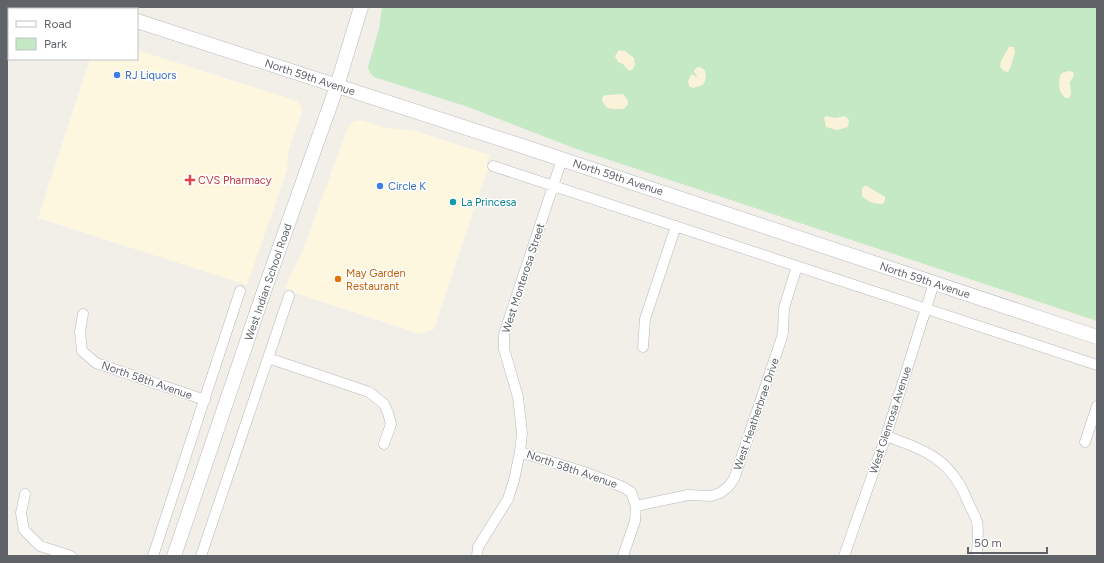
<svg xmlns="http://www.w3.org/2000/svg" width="1104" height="563" font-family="Figtree,sans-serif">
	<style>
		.commercial { fill: #fef7e0 }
		.green { fill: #c5e8c5 }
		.sand { fill: #fbf3d9 }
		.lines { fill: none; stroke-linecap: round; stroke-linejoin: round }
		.minor-casing { stroke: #b5b8bc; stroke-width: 11 }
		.secondary-casing { stroke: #b6babf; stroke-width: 15 }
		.minor { stroke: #fff; stroke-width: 10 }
		.secondary { stroke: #fff; stroke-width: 14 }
		.shop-dot { fill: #3f7fe0; stroke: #fff; stroke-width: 1.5 }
		.health-dot { fill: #e0444e; stroke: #fff; stroke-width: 1.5 }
		.culture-dot { fill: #0f9aa8; stroke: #fff; stroke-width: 1.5 }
		.food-dot { fill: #e8710a; stroke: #fff; stroke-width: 1.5 }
		.labels { text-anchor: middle; stroke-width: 3; stroke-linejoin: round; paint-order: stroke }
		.shop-label { font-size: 11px; fill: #366cbe; stroke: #fff; text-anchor: start }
		.street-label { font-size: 11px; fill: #5f6368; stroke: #fff }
		.health-label { font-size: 11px; fill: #be3a42; stroke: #fff; text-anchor: start }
		.culture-label { font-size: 11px; fill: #0d838f; stroke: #fff; text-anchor: start }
		.food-label { font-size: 11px; fill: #c56008; stroke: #fff; text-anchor: start }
	</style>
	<rect width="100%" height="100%" fill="#f1efe8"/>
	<path class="commercial" d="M 137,50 L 297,101 L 301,106 L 302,112 L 289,149 L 287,170 L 247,285 L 38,218 L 90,59 L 137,59 Z
		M 360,120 L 387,128 L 412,130 L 490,155 L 487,163 L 488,168 L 434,329 L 420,334 L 295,293 L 293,290 L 285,288 L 303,250 L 348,127 L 353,122 Z"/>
	<path class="green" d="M 382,7 L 1097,7 L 1097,321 L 579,150 L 468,107 L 374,77 L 370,73 L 368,67 L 379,29 Z"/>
	<path class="sand" d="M 1009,47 L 1014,47 L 1015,53 C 1012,59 1012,67 1008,72 L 1004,71 L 1000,67 L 1001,61 Z
		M 619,50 L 625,51 L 634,58 L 635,65 L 632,70 L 628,70 L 623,64 L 618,62 L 615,56 Z
		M 698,67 C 708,68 707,78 703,85 L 693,88 L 689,86 L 688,81 L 692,74 L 696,77 L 697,75 L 694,72 L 695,69 Z
		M 1070,71 L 1074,73 L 1073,77 L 1069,83 L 1070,84 L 1071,94 L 1069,98 L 1065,98 L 1060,91 L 1059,85 L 1060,75 L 1064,72 Z
		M 623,94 L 628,101 L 628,105 L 623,109 C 613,109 606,111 602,100 L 603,96 L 607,95 Z
		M 826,116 L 835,118 L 845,116 L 849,120 L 848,127 L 837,130 L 826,127 L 824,118 Z
		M 864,186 L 867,186 L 885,197 L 885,200 L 883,204 C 874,204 868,202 862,196 L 862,189 Z"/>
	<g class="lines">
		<g class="minor-casing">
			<path id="minor" d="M 493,166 L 1097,365
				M 83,314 L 80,332 L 82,351 L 96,363 L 205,400
				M 643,347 L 645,319 L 676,226
				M 268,358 L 369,392 L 384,404 L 388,413 L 391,424 L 384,444
				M 886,436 C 927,451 951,459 968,502 C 971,509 975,515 977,522 C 979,532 977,546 977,556
				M 1085,442 L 1097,406
				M 520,452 L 584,472 L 623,487 L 631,492 L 636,506
				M 25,494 L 21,513 L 24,530 L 40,546 L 71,556
				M 153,556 L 240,291
				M 201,556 L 289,296
				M 477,556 L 478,547 L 508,499 L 514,480 L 520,452 L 522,433 L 518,397 L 504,349 L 504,334 L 562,159
				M 623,556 L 635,521 L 636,506 L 688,495 L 711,496 L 720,493 L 728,487 L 734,479 L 781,340 L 783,332 L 784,308 L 797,266
				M 844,556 L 886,436 L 934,283"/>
		</g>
		<g class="secondary-casing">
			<path id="secondary" d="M 92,7 L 98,9
				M 137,21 L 519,145 L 1097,337
				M 174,556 L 262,297 L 337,86 L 361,7"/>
		</g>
		<use href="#minor" class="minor"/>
		<use href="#secondary" class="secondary"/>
	</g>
	<g class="shop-dot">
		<circle cx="117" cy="75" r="4"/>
		<circle cx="380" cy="186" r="4"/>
	</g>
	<path class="health-dot" d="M188 174h4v4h4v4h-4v4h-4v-4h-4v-4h4z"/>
	<circle class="culture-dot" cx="453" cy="202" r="4"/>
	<circle class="food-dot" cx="338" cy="279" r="4"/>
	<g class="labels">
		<g class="shop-label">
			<text x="125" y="79">RJ Liquors</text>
			<text x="388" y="190">Circle K</text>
		</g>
		<g class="street-label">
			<text transform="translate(310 77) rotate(18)" y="4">North 59th Avenue</text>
			<text transform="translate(618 177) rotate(18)" y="4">North 59th Avenue</text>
			<text transform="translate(523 278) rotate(-72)" y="4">West Monterosa Street</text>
			<text transform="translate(925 280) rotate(18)" y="4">North 59th Avenue</text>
			<text transform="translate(268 282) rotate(-71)" y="4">West Indian School Road</text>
			<text transform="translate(147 380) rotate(19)" y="4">North 58th Avenue</text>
			<text transform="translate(756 414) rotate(-71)" y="4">West Heatherbrae Drive</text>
			<text transform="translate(890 420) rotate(-72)" y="4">West Glenrosa Avenue</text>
			<text transform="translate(572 469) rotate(19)" y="4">North 58th Avenue</text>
		</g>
		<g class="health-label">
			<text x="198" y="184">CVS Pharmacy</text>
		</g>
		<g class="culture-label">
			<text x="461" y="206">La Princesa</text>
		</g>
		<g class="food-label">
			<text x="346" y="277">May Garden<tspan x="346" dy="13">Restaurant</tspan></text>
		</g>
	</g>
	<rect width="1104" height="563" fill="none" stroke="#5f6368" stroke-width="16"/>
	<rect x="8" y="8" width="130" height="52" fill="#ffffff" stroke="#bfc1c3"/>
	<rect x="16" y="21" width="20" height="6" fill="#ffffff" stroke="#bfc1c3"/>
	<text x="44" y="28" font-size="12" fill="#5f6368">Road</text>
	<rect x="16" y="38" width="20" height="12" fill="#c5e8c5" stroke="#bfc1c3"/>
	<text x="44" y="48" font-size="12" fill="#5f6368">Park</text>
	<path d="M968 547v6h79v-6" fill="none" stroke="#5f6368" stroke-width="2"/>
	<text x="974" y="547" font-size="12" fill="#5f6368" stroke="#ffffff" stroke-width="3" paint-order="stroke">50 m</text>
</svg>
